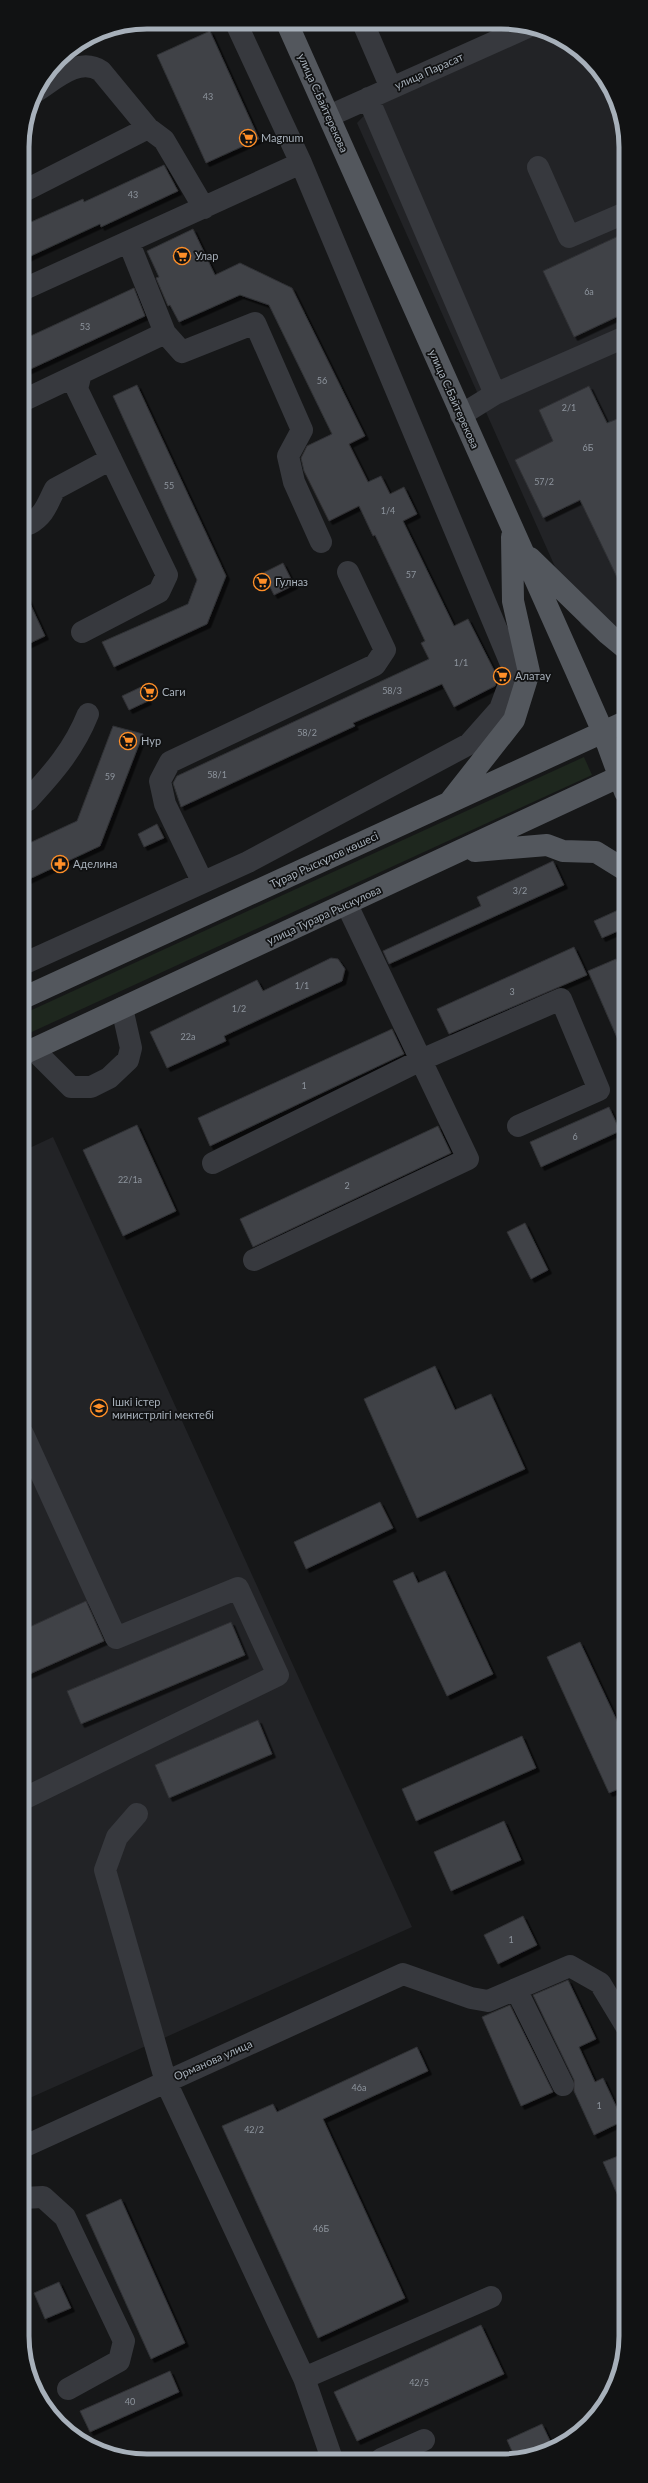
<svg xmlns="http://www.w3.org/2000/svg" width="648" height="2483" font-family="Lato,sans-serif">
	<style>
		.built { fill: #222326 }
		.green { fill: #1e271e }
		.building { fill: #404246; stroke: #303135; filter: url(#shadow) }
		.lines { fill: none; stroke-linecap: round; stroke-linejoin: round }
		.minor { stroke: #37393e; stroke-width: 22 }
		.major { stroke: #53575d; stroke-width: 22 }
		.labels { text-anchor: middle; stroke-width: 3.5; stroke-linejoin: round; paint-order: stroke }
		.number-label { font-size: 9px; fill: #8d949d }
		.street-label { font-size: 11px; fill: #a7b0ba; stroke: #111213 }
		.poi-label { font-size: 11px; fill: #a7b0ba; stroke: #111213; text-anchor: start }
		.rim { fill: none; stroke: #a7b0ba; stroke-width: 5 }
	</style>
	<defs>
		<filter id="shadow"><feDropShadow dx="3.5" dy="3.5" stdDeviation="0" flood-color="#0009"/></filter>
	</defs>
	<rect width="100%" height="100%" fill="#161718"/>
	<path class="built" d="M 539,29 L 564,39 L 595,64 L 613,92 L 625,130 L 625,659 L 581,625 L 357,123 L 382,97 Z
		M 53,1137 L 412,1927 L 23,2101 L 23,1151 Z"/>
	<path class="green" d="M 584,757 L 592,775 L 23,1036 L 23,1014 Z"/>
	<path class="building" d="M 210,31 L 259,139 L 206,163 L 157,55 Z
		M 164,165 L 178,191 L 101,227 L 100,224 L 22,260 L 22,226 L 83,199 L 84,202 Z
		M 193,229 L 215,275 L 240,263 L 292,288 L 365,436 L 349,444 L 368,482 L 381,476 L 390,494 L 404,487 L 417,514 L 403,521 L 454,626 L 468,619 L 498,678 L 495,686 L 454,707 L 442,684 L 353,723 L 355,726 L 181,807 L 173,783 L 177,776 L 429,659 L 421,643 L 425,641 L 375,535 L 373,536 L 359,506 L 329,521 L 304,471 L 301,458 L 307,446 L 332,434 L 269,305 L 240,295 L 179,322 L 170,305 L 168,306 L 156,278 L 159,277 L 147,251 Z
		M 625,233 L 625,313 L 574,337 L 543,271 Z
		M 134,288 L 145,316 L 22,373 L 22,340 Z
		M 137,385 L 226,576 L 207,624 L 114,667 L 102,642 L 188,604 L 197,580 L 113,396 Z
		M 589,386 L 607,423 L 625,416 L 625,594 L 580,500 L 543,518 L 515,460 L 553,441 L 539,410 Z
		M 283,563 L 294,585 L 274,595 L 263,573 Z
		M 22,586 L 45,636 L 22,647 Z
		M 141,687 L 148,701 L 129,710 L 122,696 Z
		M 113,726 L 143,734 L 100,846 L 23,882 L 23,846 L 77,821 Z
		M 157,824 L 164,838 L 144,847 L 138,834 Z
		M 553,861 L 564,885 L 389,964 L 383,951 L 481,906 L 477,897 Z
		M 625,907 L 625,928 L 602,938 L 594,921 Z
		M 574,947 L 587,975 L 449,1034 L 437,1009 Z
		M 331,958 L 338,959 L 345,969 L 342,981 L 224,1036 L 226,1041 L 167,1068 L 150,1032 L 257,980 L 263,991 Z
		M 616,959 L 625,980 L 625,1056 L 588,971 Z
		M 392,1029 L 404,1054 L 210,1146 L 198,1118 Z
		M 609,1107 L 620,1131 L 541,1167 L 530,1142 Z
		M 137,1125 L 176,1211 L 123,1236 L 83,1150 Z
		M 438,1126 L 451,1153 L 253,1247 L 240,1219 Z
		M 525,1223 L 548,1270 L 531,1279 L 507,1232 Z
		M 435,1366 L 455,1410 L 491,1394 L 525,1469 L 417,1518 L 364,1399 Z
		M 380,1502 L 393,1528 L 306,1569 L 294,1542 Z
		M 445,1571 L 493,1674 L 447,1696 L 393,1581 L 413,1572 L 418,1583 Z
		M 86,1601 L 104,1641 L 23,1677 L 23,1630 Z
		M 231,1622 L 245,1655 L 81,1724 L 67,1691 Z
		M 580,1642 L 626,1740 L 626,1786 L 609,1793 L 547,1657 Z
		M 258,1720 L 272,1754 L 169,1798 L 155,1765 Z
		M 522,1736 L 536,1768 L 416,1821 L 402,1789 Z
		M 504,1821 L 521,1860 L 451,1891 L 434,1852 Z
		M 523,1916 L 537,1945 L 498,1964 L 484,1935 Z
		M 568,1980 L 596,2039 L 579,2047 L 595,2082 L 603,2078 L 623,2121 L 594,2135 L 574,2091 L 574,2080 L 533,1995 Z
		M 510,2005 L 553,2092 L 521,2106 L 482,2017 Z
		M 417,2047 L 428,2071 L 323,2119 L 405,2298 L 318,2338 L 222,2126 L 273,2104 L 277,2112 Z
		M 626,2153 L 626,2214 L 603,2162 Z
		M 121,2199 L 185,2343 L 151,2359 L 86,2215 Z
		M 59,2282 L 71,2308 L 45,2319 L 34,2293 Z
		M 481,2325 L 504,2374 L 357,2441 L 334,2392 Z
		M 170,2371 L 179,2392 L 90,2432 L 80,2411 Z
		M 542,2424 L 554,2449 L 516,2460 L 507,2440 Z"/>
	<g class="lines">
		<path class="minor" d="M 363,23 L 391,88
			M 35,92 C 54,80 79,56 101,71 L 148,128 L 164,140 L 204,208
			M 368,98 L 495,394
			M 329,116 L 530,26
			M 538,167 L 569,237 L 625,213
			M 22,192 L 148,128
			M 129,243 L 165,333 L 182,352 L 255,323 L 302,430 L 288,456 L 294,482 L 321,542
			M 22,290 L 301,163
			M 81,373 L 77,389 L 167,575 L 159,592 L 82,632
			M 22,401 L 165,333
			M 461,415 L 495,394 L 625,337
			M 22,517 L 29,524 C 45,515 47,504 55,489 L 111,459
			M 23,803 L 28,800 C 53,773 74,749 88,714
			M 202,881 L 165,804 L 160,781 L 170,762 L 375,665 L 385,650 L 348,572
			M 23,964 L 248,862 L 469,744 L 500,709 L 514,671 L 301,163 L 236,23
			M 33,1049 L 71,1087 L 91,1087 L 109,1078 L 128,1060 L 131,1048 L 122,1008
			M 213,1163 L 421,1060 L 561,999 L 599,1090 L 518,1126
			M 254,1260 L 468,1159 L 347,905
			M 23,1434 L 116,1638 L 238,1588 L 278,1675 L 23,1799
			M 137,1814 L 117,1837 L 105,1870 L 166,2082 L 304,2378 L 491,2297
			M 516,1989 L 563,2085
			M 23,2147 L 403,1974 L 471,1998 L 488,2001 L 570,1966 L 600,1983 L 626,2026
			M 23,2198 L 43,2197 L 65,2217 L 124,2341 L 119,2361 L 68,2389
			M 304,2378 L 332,2459
			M 381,2459 L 424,2440"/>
		<path class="major" d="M 287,23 L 577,673 L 603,732 L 625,792
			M 530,558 L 608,634 L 625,648
			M 451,800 L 514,720 L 529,672 L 513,601 L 512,537
			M 475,851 L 547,845 L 563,851 L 596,852 L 625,870
			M 23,998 L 625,722
			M 23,1054 L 625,774"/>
	</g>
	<defs>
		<g id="supermarket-ring" transform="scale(0.9)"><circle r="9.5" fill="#111213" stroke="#ff8f28" stroke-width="1.5"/><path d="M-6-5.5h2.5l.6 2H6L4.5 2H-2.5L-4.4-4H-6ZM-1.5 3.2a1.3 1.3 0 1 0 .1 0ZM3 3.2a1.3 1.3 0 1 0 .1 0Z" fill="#ff8f28"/></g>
		<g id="pharmacy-ring" transform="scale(0.9)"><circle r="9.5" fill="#111213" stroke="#ff8f28" stroke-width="1.5"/><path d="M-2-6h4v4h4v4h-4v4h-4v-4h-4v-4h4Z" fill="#ff8f28"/></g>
		<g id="school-ring" transform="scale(0.9)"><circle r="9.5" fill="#111213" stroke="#ff8f28" stroke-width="1.5"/><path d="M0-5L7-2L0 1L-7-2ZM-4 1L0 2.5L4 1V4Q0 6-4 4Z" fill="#ff8f28"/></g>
	</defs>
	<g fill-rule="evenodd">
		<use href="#supermarket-ring" x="248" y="138"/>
		<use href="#supermarket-ring" x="182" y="256"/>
		<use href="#supermarket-ring" x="262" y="582"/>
		<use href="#supermarket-ring" x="502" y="676"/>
		<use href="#supermarket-ring" x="149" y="692"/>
		<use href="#supermarket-ring" x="128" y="741"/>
		<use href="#pharmacy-ring" x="60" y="864"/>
		<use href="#school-ring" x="99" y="1408"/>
	</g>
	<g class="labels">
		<g class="number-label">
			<text x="208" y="100">43</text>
			<text x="133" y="198">43</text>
			<text x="589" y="295">6а</text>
			<text x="85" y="330">53</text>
			<text x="322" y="384">56</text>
			<text x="569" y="411">2/1</text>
			<text x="588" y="451">6Б</text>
			<text x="544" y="485">57/2</text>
			<text x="169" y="489">55</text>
			<text x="388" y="514">1/4</text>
			<text x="411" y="578">57</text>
			<text x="461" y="666">1/1</text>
			<text x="392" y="694">58/3</text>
			<text x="307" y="736">58/2</text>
			<text x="217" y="778">58/1</text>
			<text x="110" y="780">59</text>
			<text x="520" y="894">3/2</text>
			<text x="302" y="989">1/1</text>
			<text x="512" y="995">3</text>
			<text x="239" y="1012">1/2</text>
			<text x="188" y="1040">22а</text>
			<text x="304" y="1089">1</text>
			<text x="575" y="1140">6</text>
			<text x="130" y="1183">22/1а</text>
			<text x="347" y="1189">2</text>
			<text x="511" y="1943">1</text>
			<text x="359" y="2091">46а</text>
			<text x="599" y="2109">1</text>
			<text x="254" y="2133">42/2</text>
			<text x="321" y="2232">46Б</text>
			<text x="419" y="2386">42/5</text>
			<text x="130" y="2405">40</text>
		</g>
		<g class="street-label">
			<text transform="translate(429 71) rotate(-24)" y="4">улица Парасат</text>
			<text transform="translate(323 103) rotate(66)" y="4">улица С.Байтерекова</text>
			<text transform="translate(454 399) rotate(66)" y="4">улица С.Байтерекова</text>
			<text transform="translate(324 860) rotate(-25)" y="4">Тұрар Рыскұлов көшесі</text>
			<text transform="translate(324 915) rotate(-25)" y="4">улица Турара Рыскулова</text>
			<text transform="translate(213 2060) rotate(-24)" y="4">Орманова улица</text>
		</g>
		<g class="poi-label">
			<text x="261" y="142">Magnum</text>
			<text x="195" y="260">Улар</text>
			<text x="275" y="586">Гулназ</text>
			<text x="515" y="680">Алатау</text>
			<text x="162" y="696">Саги</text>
			<text x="141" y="745">Нур</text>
			<text x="73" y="868">Аделина</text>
			<text x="112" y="1406">Ішкі істер<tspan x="112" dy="13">министрлігі мектебі</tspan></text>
		</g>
	</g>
	<path d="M0 0H648V2483H0ZM147 29H501A118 118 0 0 1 619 147V2336A118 118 0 0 1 501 2454H147A118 118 0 0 1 29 2336V147A118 118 0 0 1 147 29Z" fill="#111213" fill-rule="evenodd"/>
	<path class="rim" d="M147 29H501A118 118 0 0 1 619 147V2336A118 118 0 0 1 501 2454H147A118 118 0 0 1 29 2336V147A118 118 0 0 1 147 29Z"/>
</svg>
